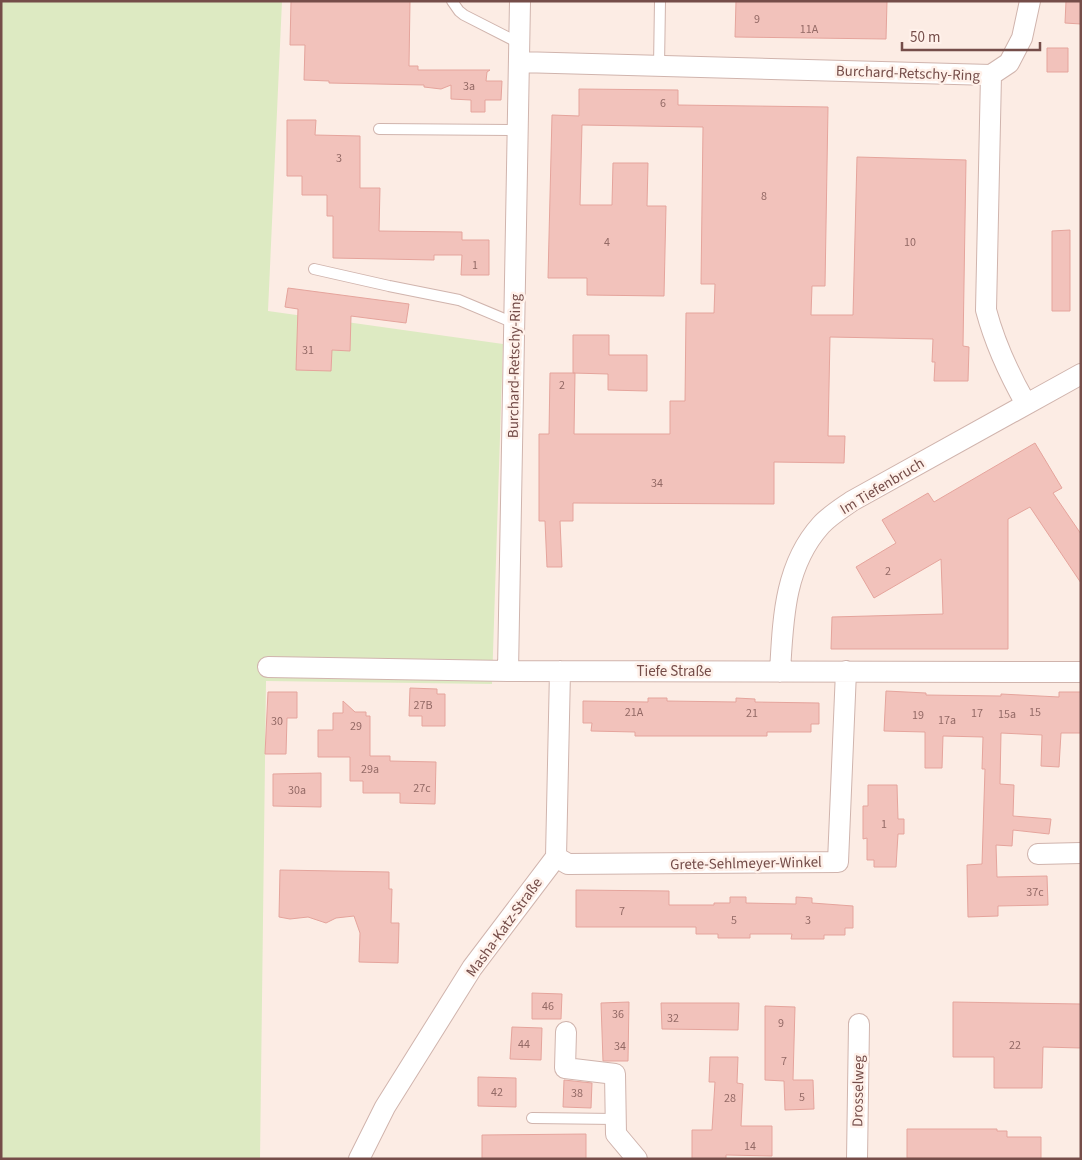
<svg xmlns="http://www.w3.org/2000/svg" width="1082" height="1160" font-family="'Source Sans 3',sans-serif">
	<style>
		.green { fill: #ddeac2 }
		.building { fill: #f2c2bb; stroke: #e5a49c }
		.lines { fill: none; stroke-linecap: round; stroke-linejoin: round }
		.lane-casing { stroke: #d0b4ad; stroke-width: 12 }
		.street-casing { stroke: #d0b4ad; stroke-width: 22 }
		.lane { stroke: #fff; stroke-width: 10 }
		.street { stroke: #fff; stroke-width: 20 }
		.labels { text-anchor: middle; stroke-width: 5; stroke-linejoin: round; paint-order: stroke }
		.number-label { font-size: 12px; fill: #946a66 }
		.street-label { font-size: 15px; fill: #754d49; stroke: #fff1ea }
	</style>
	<rect width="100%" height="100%" fill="#fcece4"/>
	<path class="green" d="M 1,1 L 282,1 L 268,311 L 503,344 L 492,684 L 266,681 L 260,1159 L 1,1159 Z"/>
	<path class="building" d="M 291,1 L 410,1 L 409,66 L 418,66 L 418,70 L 490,70 L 487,72 L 486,81 L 502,81 L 501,100 L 485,100 L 485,112 L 471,112 L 471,100 L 451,99 L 451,85 L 441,89 L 424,87 L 424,85 L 329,83 L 329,81 L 304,80 L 305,45 L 290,45 Z
		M 736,1 L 887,1 L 886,39 L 735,37 Z
		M 1066,1 L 1081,1 L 1081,24 L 1065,23 Z
		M 1047,48 L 1068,48 L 1068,72 L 1047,72 Z
		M 579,89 L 678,90 L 678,105 L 828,107 L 825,286 L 812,286 L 811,315 L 853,315 L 857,157 L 966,160 L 963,346 L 969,347 L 968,381 L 934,381 L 935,362 L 932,362 L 933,339 L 830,337 L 828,436 L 845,436 L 844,463 L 774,462 L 774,504 L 573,503 L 573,521 L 560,521 L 562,567 L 547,567 L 545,521 L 539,521 L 539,434 L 549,434 L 550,373 L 575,373 L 574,434 L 670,434 L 670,401 L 685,401 L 686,313 L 714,313 L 715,284 L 701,284 L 703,127 L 582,125 L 580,205 L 612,205 L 613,163 L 648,163 L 647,206 L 666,206 L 664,296 L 587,295 L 587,278 L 548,278 L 552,115 L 579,116 Z
		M 287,120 L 316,120 L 315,135 L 360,136 L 360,188 L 380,188 L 379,231 L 462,232 L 462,240 L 489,240 L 489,275 L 461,275 L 462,255 L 434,255 L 434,260 L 333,258 L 333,216 L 327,216 L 327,195 L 302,195 L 302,176 L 287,176 Z
		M 1070,230 L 1070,311 L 1052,311 L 1052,231 Z
		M 288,288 L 409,304 L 406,323 L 351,316 L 350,351 L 332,350 L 331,371 L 296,370 L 298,309 L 285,307 Z
		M 573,335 L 609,335 L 609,355 L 647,355 L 647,391 L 608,390 L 608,374 L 573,373 Z
		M 1035,443 L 1062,488 L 1053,493 L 1081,534 L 1081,583 L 1030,507 L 1008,519 L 1008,649 L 831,649 L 832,617 L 943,614 L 941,559 L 874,598 L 856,567 L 896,543 L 882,520 L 928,493 L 934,502 Z
		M 410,688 L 437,689 L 437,694 L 445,694 L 445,726 L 422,726 L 422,716 L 409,716 Z
		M 886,691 L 926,693 L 926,695 L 1001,696 L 1001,694 L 1059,697 L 1059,692 L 1081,692 L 1081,733 L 1061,733 L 1059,767 L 1041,766 L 1042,735 L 1001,733 L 1000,784 L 1014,785 L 1013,816 L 1051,819 L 1049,834 L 1013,830 L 1012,846 L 996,845 L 997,877 L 1047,876 L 1048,905 L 998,906 L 998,916 L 968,917 L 967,865 L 982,864 L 985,769 L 982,769 L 983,737 L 943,736 L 942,768 L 925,768 L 925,732 L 884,731 Z
		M 268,692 L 297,692 L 297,718 L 287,718 L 286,754 L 265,754 Z
		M 648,698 L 667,698 L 667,701 L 736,702 L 736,698 L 755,699 L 755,702 L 819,703 L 819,724 L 811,724 L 811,732 L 767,732 L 767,736 L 635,736 L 635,732 L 591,731 L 592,723 L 583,723 L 583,701 L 648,702 Z
		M 343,701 L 355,712 L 366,712 L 366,716 L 370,716 L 370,756 L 390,756 L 390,761 L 436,762 L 435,804 L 400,803 L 400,793 L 363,793 L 363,781 L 350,781 L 350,757 L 318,757 L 318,730 L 333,730 L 333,713 L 343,713 Z
		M 321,773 L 321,807 L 273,806 L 273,774 Z
		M 868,785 L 897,785 L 898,819 L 904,819 L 904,834 L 898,834 L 896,867 L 874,867 L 874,860 L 867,860 L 867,838 L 863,839 L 863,806 L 868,806 Z
		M 280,870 L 389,872 L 389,889 L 392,889 L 391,923 L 399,923 L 398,963 L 359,962 L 360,933 L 354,916 L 336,918 L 326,923 L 308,917 L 290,919 L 279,917 Z
		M 576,890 L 669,891 L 669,905 L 714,905 L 714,903 L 730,903 L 730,897 L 746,897 L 746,903 L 796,904 L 796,897 L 812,898 L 812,903 L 853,906 L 853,928 L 845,928 L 845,935 L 824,935 L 824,939 L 791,939 L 792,934 L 750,934 L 750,938 L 718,938 L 718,934 L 696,934 L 696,927 L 576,927 Z
		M 532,993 L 562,994 L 561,1019 L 532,1019 Z
		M 629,1002 L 628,1061 L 603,1061 L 601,1003 Z
		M 953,1002 L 1081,1004 L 1081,1048 L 1043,1047 L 1042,1088 L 994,1088 L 994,1057 L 953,1057 Z
		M 661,1003 L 739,1003 L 738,1030 L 662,1029 Z
		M 765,1006 L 795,1007 L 793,1080 L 813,1080 L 814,1109 L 785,1110 L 784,1081 L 765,1080 Z
		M 512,1027 L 542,1028 L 541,1060 L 510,1059 Z
		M 710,1057 L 738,1057 L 737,1083 L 743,1084 L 741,1126 L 772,1126 L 772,1156 L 726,1155 L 726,1159 L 692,1159 L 692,1130 L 712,1130 L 715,1082 L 709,1082 Z
		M 478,1077 L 516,1078 L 516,1107 L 478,1106 Z
		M 564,1080 L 592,1083 L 591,1108 L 563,1107 Z
		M 907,1129 L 997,1129 L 997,1131 L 1007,1131 L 1007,1137 L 1041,1137 L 1041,1159 L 907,1158 Z
		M 586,1134 L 586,1159 L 482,1159 L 482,1135 Z"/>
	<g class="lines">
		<g class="lane-casing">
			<path id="lane" d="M 452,1 L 459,11 L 464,15 L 519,43
				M 659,66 L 660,1
				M 379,129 L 518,130
				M 314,269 L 389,286 L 459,300 L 514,323
				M 532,1118 L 616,1119"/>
		</g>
		<g class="street-casing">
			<path id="street" d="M 519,62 L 991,75
				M 991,75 L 986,310 C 995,344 1009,374 1026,404
				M 991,75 L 1009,63 L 1022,38 L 1030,1
				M 268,667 L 508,671 L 1081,672
				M 508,671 L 520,1
				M 780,672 C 783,620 784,566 821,525 C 829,516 842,508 852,501 L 1081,374
				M 1038,854 L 1081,853
				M 556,857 L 568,864 L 838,862 L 846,671
				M 566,1032 L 565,1068 L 615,1074 L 616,1134 L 637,1159
				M 359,1159 L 385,1107 L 472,968 L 556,857 L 560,671
				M 857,1159 L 859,1024"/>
		</g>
		<use href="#lane" class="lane"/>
		<use href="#street" class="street"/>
	</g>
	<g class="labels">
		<g class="number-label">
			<text x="757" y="23">9</text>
			<text x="809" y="33">11A</text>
			<text x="469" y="90">3a</text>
			<text x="663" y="107">6</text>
			<text x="339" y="162">3</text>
			<text x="764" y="200">8</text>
			<text x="607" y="246">4</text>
			<text x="910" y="246">10</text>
			<text x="475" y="269">1</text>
			<text x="308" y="354">31</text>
			<text x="562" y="389">2</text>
			<text x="657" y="487">34</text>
			<text x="888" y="575">2</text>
			<text x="423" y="709">27B</text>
			<text x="634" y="716">21A</text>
			<text x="1035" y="716">15</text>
			<text x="752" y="717">21</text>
			<text x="977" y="717">17</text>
			<text x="1007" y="718">15a</text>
			<text x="918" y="719">19</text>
			<text x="947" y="724">17a</text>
			<text x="277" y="725">30</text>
			<text x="356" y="730">29</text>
			<text x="370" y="773">29a</text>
			<text x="422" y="792">27c</text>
			<text x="297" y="794">30a</text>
			<text x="884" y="828">1</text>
			<text x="1035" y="896">37c</text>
			<text x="622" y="915">7</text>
			<text x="734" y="924">5</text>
			<text x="808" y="924">3</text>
			<text x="548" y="1010">46</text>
			<text x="618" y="1018">36</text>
			<text x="673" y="1022">32</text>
			<text x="781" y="1027">9</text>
			<text x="524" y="1048">44</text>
			<text x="1015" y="1049">22</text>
			<text x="620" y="1050">34</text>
			<text x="784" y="1065">7</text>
			<text x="497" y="1096">42</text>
			<text x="577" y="1097">38</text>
			<text x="802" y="1101">5</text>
			<text x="730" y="1102">28</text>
			<text x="750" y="1150">14</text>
		</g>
		<g class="street-label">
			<text transform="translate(908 73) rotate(2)" y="5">Burchard-Retschy-Ring</text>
			<text transform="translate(514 366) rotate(-89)" y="5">Burchard-Retschy-Ring</text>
			<text transform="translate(882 486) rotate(-31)" y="5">Im Tiefenbruch</text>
			<text x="674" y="676">Tiefe Straße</text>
			<text transform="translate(746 863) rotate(-1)" y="5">Grete-Sehlmeyer-Winkel</text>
			<text transform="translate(504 927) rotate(-54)" y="5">Masha-Katz-Straße</text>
			<text transform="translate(858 1091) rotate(-89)" y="5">Drosselweg</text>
		</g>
	</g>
	<rect width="1082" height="1160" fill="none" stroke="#754d49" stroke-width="5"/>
	<path d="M902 42v8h138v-8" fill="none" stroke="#754d49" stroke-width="2.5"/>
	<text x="910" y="42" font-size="15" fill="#754d49" stroke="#fff1ea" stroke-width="4" paint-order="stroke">50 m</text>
</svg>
